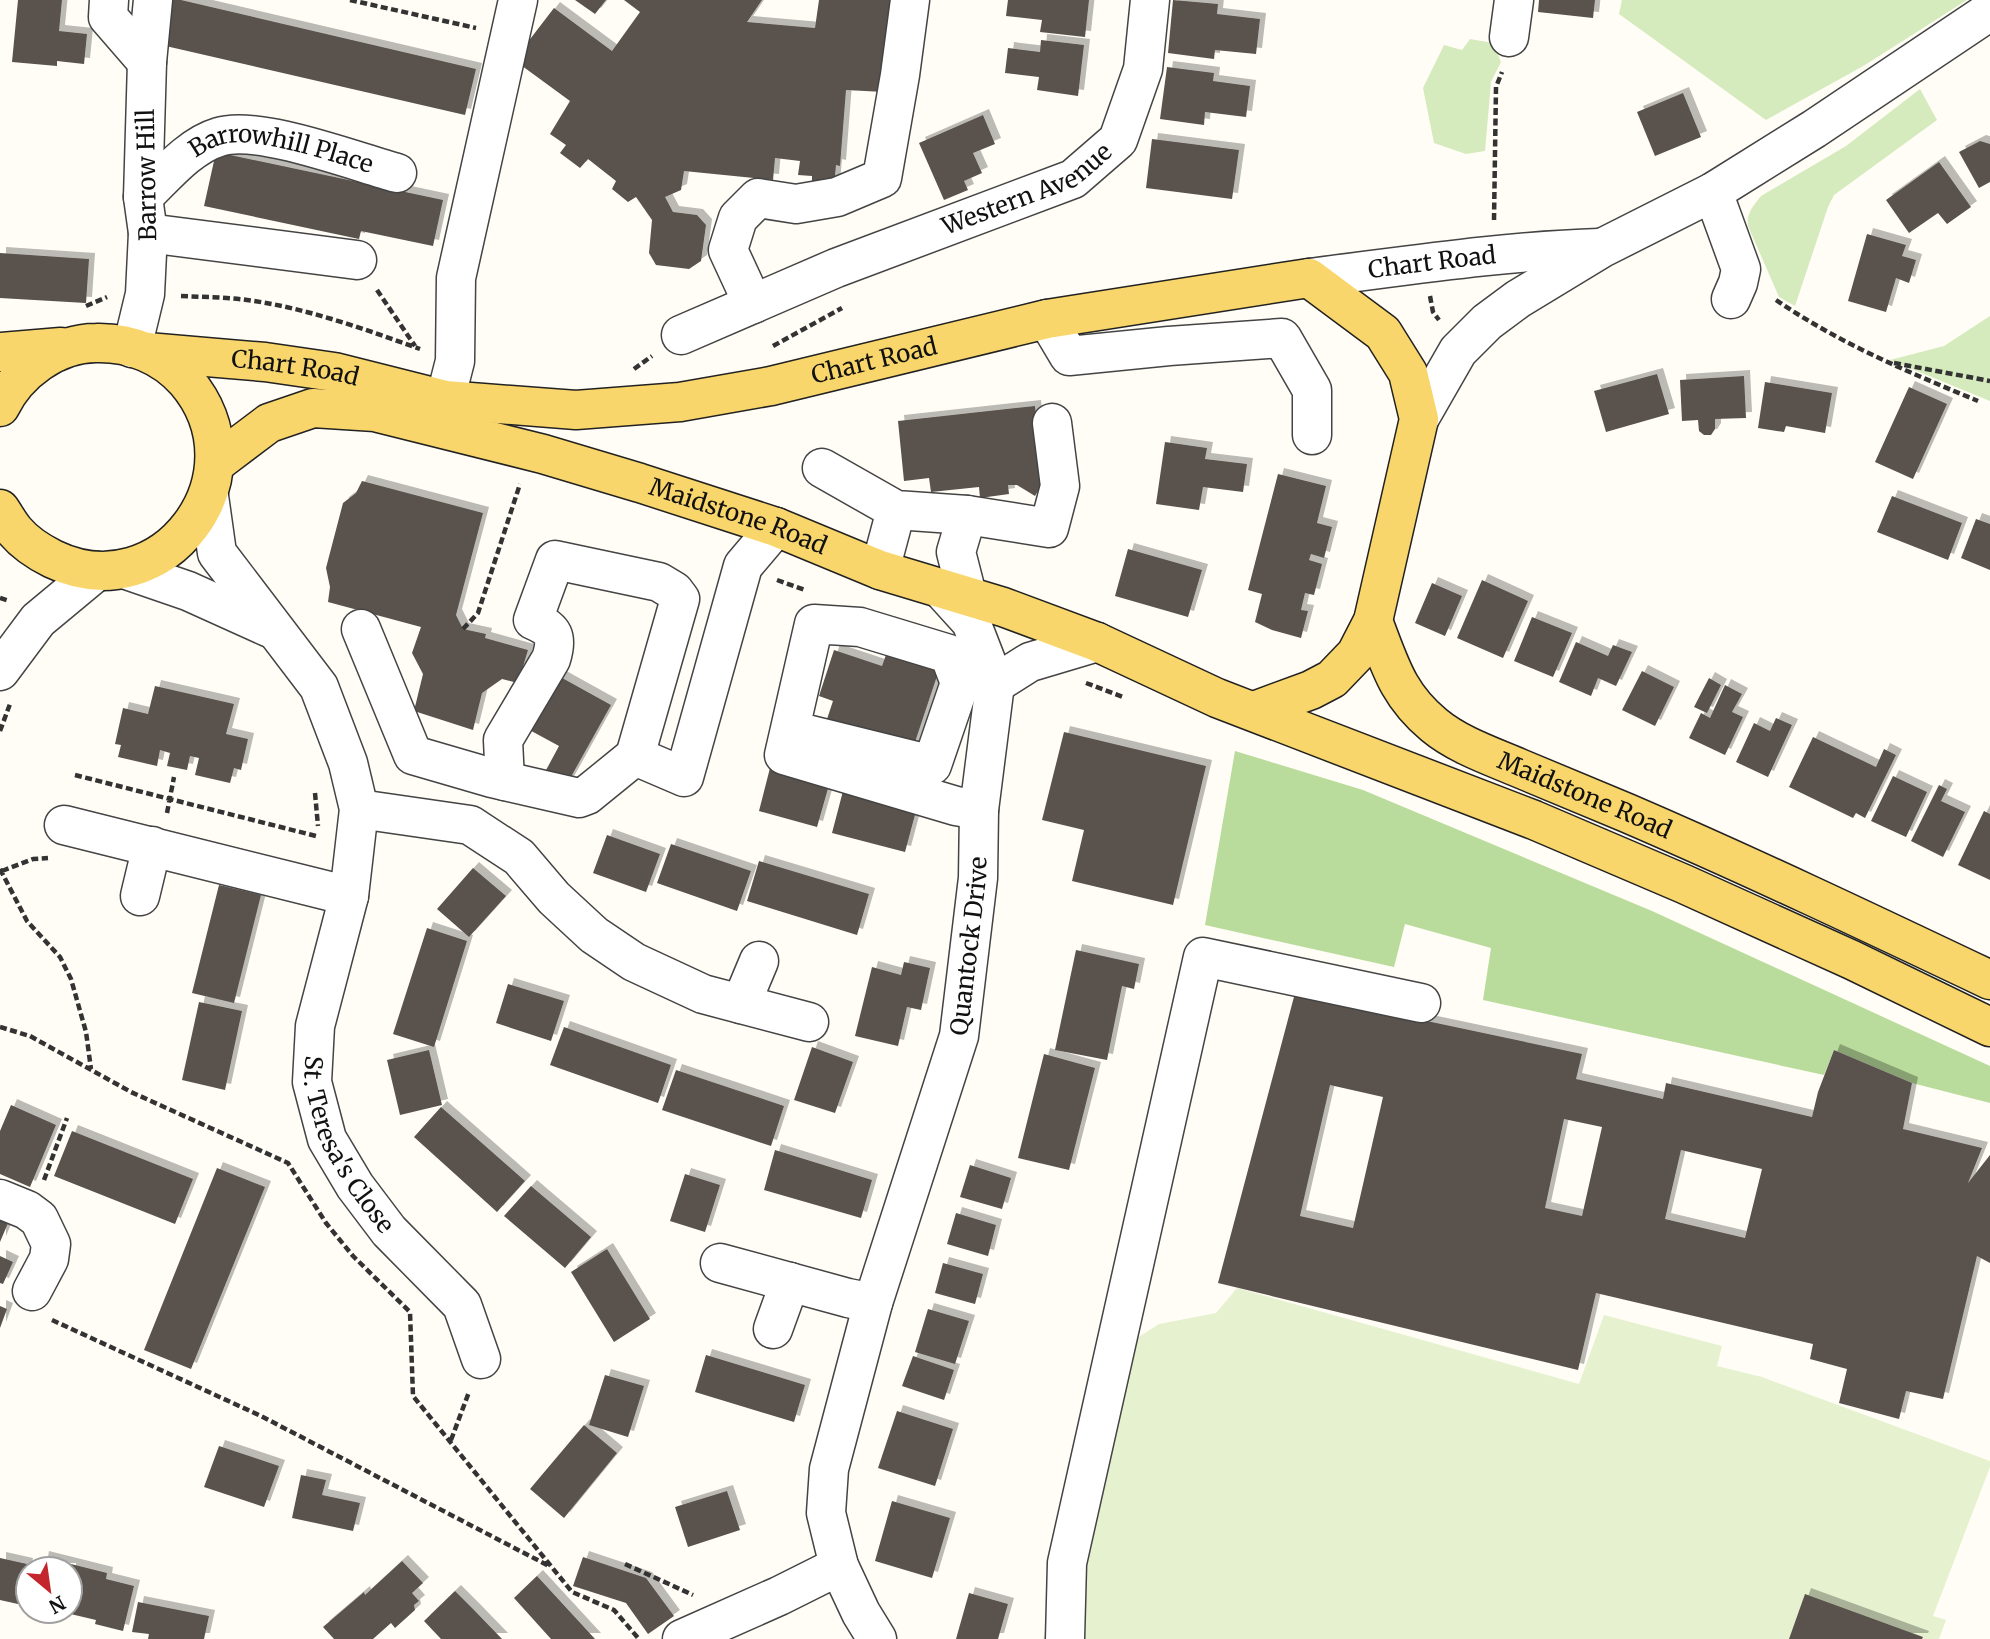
<svg xmlns="http://www.w3.org/2000/svg" width="1990" height="1639" font-family="Merriweather,serif">
	<style>
		.green { fill: #d5ebbd }
		.forest { fill: #b9dc9c }
		.pitch { fill: #e6f2cf }
		.building { fill: #5a524d; fill-rule: evenodd; filter: url(#shadow) }
		.lines { fill: none; stroke-linecap: round; stroke-linejoin: round }
		.minor-casing { stroke: #444; stroke-width: 41 }
		.major-casing { stroke: #222; stroke-width: 41 }
		.path { stroke: #333; stroke-width: 4.5; stroke-dasharray: 7 3.5; stroke-linecap: butt }
		.minor { stroke: #fff; stroke-width: 38 }
		.major { stroke: #f9d66b; stroke-width: 38 }
		.labels { text-anchor: middle; stroke-width: 7; stroke-linejoin: round; paint-order: stroke }
		.street-label { font-size: 24px; fill: #111; stroke: #fff }
	</style>
	<defs>
		<filter id="shadow"><feDropShadow dx="6" dy="-6" stdDeviation="0" flood-color="#0004"/></filter>
	</defs>
	<rect width="100%" height="100%" fill="#fffdf5"/>
	<path class="green" d="M 1622,0 L 1967,0 L 1865,65 L 1766,120 L 1619,14 Z
		M 1470,39 L 1493,43 L 1501,62 L 1491,82 L 1485,151 L 1466,154 L 1434,143 L 1423,88 L 1444,45 L 1462,50 Z
		M 1920,89 L 1937,120 L 1834,195 L 1828,207 L 1795,306 L 1779,297 L 1748,226 C 1746,214 1753,206 1761,196 L 1846,146 Z
		M 1990,316 L 1990,401 L 1890,360 L 1944,346 Z"/>
	<path class="forest" d="M 1235,751 L 1363,790 L 1652,911 L 1990,1066 L 1990,1103 L 1912,1083 L 1834,1050 L 1824,1075 L 1483,1000 L 1491,948 L 1405,924 L 1394,967 L 1205,925 Z"/>
	<path class="pitch" d="M 1237,1288 L 1579,1384 L 1604,1315 L 1722,1346 L 1717,1366 L 1762,1377 L 1990,1461 L 1990,1467 L 1933,1616 L 1946,1620 L 1939,1639 L 1043,1639 L 1137,1338 L 1159,1324 L 1216,1313 Z"/>
	<path class="building" d="M 18,0 L 62,0 L 59,31 L 87,34 L 84,64 L 57,61 L 57,66 L 12,62 Z
		M 167,0 L 181,0 L 476,69 L 465,115 L 157,44 Z
		M 575,0 L 606,0 L 595,14 Z
		M 624,0 L 762,0 L 747,22 L 815,28 L 819,0 L 895,0 L 884,92 L 846,90 L 840,166 L 836,165 L 834,187 L 812,186 L 812,176 L 798,175 L 800,161 L 775,158 L 773,180 L 684,171 L 681,190 L 665,197 L 673,212 L 697,215 L 706,225 L 701,261 L 689,269 L 656,265 L 649,253 L 652,220 L 636,197 L 628,202 L 612,189 L 616,181 L 588,159 L 580,168 L 560,153 L 566,145 L 550,134 L 570,101 L 514,60 L 554,8 L 612,51 L 640,12 Z
		M 1008,0 L 1089,0 L 1085,37 L 1040,32 L 1042,20 L 1006,16 Z
		M 1173,0 L 1218,4 L 1217,14 L 1260,19 L 1256,54 L 1215,50 L 1214,59 L 1168,53 Z
		M 1539,0 L 1595,0 L 1593,18 L 1538,12 Z
		M 1041,40 L 1084,45 L 1078,96 L 1037,90 L 1039,77 L 1005,73 L 1008,48 L 1040,52 Z
		M 1167,67 L 1214,73 L 1213,81 L 1250,86 L 1246,117 L 1205,112 L 1204,125 L 1160,119 Z
		M 1683,93 L 1701,137 L 1655,156 L 1637,112 Z
		M 983,115 L 995,144 L 973,153 L 982,173 L 964,181 L 968,190 L 944,200 L 919,143 Z
		M 1152,139 L 1239,150 L 1232,199 L 1146,188 Z
		M 1980,141 L 1990,144 L 1990,182 L 1979,188 L 1959,152 Z
		M 216,152 L 443,200 L 433,246 L 361,231 L 359,239 L 204,206 Z
		M 1939,162 L 1971,207 L 1947,224 L 1938,213 L 1909,233 L 1886,200 Z
		M 1867,234 L 1906,245 L 1902,256 L 1916,260 L 1909,283 L 1896,278 L 1886,312 L 1848,301 Z
		M 0,253 L 89,259 L 86,303 L 0,298 Z
		M 1657,374 L 1669,414 L 1606,432 L 1594,391 Z
		M 1744,376 L 1746,418 L 1715,419 L 1715,429 L 1711,435 L 1704,435 L 1699,431 L 1698,420 L 1682,421 L 1680,380 Z
		M 1765,382 L 1832,393 L 1825,433 L 1786,426 L 1784,432 L 1758,428 Z
		M 1909,387 L 1947,404 L 1913,479 L 1875,462 Z
		M 1035,406 L 1041,463 L 1051,469 L 1035,496 L 1017,485 L 1008,485 L 1009,494 L 980,498 L 979,487 L 931,492 L 929,478 L 904,481 L 898,421 Z
		M 1165,442 L 1207,448 L 1205,459 L 1247,464 L 1243,492 L 1203,487 L 1199,510 L 1156,504 Z
		M 1278,474 L 1326,486 L 1317,523 L 1332,527 L 1324,558 L 1311,554 L 1309,560 L 1322,564 L 1314,595 L 1305,593 L 1301,610 L 1308,611 L 1301,638 L 1272,630 L 1255,622 L 1262,594 L 1248,590 Z
		M 362,481 L 483,513 L 456,615 L 463,629 L 486,634 L 485,638 L 528,650 L 518,683 L 502,679 L 482,693 L 473,730 L 414,711 L 423,674 L 412,653 L 421,627 L 328,602 L 330,587 L 326,568 L 343,503 L 356,493 Z
		M 1892,496 L 1962,523 L 1948,560 L 1877,532 Z
		M 1976,519 L 1990,524 L 1990,570 L 1961,558 Z
		M 1128,549 L 1202,570 L 1188,617 L 1115,596 Z
		M 1482,580 L 1528,601 L 1503,658 L 1457,638 Z
		M 1432,583 L 1462,596 L 1445,636 L 1415,623 Z
		M 1532,617 L 1572,633 L 1553,677 L 1514,661 Z
		M 1576,642 L 1608,656 L 1613,645 L 1632,652 L 1616,686 L 1598,678 L 1591,696 L 1559,682 Z
		M 834,650 L 882,666 L 887,652 L 939,670 L 913,748 L 827,719 L 833,701 L 819,696 Z
		M 1642,671 L 1674,687 L 1655,726 L 1622,710 Z
		M 555,674 L 611,705 L 567,784 L 545,772 L 559,746 L 524,727 Z
		M 1709,678 L 1721,685 L 1707,713 L 1694,707 Z
		M 1725,685 L 1742,694 L 1732,712 L 1743,717 L 1725,755 L 1689,738 L 1701,713 L 1710,718 Z
		M 155,686 L 234,704 L 226,734 L 248,739 L 241,770 L 234,768 L 230,783 L 195,775 L 199,758 L 190,756 L 187,770 L 167,766 L 170,753 L 160,750 L 157,766 L 118,757 L 121,745 L 115,744 L 123,708 L 148,714 Z
		M 1776,718 L 1792,725 L 1768,777 L 1736,762 L 1754,723 L 1770,731 Z
		M 1064,732 L 1206,766 L 1173,905 L 1072,881 L 1084,830 L 1042,820 Z
		M 1813,737 L 1876,767 L 1884,749 L 1896,755 L 1865,818 L 1856,813 L 1853,818 L 1789,787 Z
		M 770,768 L 829,785 L 817,827 L 759,811 Z
		M 1893,776 L 1927,792 L 1906,837 L 1871,821 Z
		M 1939,785 L 1947,789 L 1941,801 L 1965,812 L 1943,857 L 1911,841 Z
		M 843,791 L 916,811 L 905,852 L 832,833 Z
		M 1984,811 L 1990,814 L 1990,880 L 1958,865 Z
		M 607,835 L 660,854 L 646,892 L 593,873 Z
		M 671,844 L 751,871 L 737,911 L 657,883 Z
		M 759,861 L 869,894 L 857,935 L 747,901 Z
		M 473,868 L 506,896 L 469,937 L 437,909 Z
		M 219,885 L 261,895 L 234,1003 L 192,993 Z
		M 427,928 L 467,941 L 434,1047 L 393,1034 Z
		M 1076,950 L 1139,964 L 1134,989 L 1122,986 L 1107,1060 L 1055,1050 Z
		M 904,962 L 930,968 L 921,1010 L 907,1007 L 898,1046 L 855,1036 L 872,967 L 901,975 Z
		M 508,984 L 564,1001 L 551,1041 L 496,1023 Z
		M 1295,993 L 1582,1054 L 1576,1079 L 1663,1099 L 1666,1083 L 1812,1117 L 1818,1092 L 1834,1050 L 1912,1083 L 1903,1129 L 1982,1148 L 1968,1183 L 1990,1155 L 1990,1263 L 1977,1256 L 1943,1399 L 1906,1391 L 1899,1419 L 1839,1403 L 1847,1369 L 1810,1359 L 1813,1344 L 1596,1293 L 1578,1370 L 1218,1283 ZM 1330,1085 L 1383,1097 L 1353,1228 L 1300,1216 ZM 1564,1119 L 1602,1127 L 1582,1216 L 1545,1208 ZM 1681,1150 L 1762,1169 L 1745,1238 L 1665,1219 Z
		M 199,1002 L 242,1011 L 225,1090 L 182,1080 Z
		M 564,1027 L 671,1065 L 658,1103 L 550,1065 Z
		M 812,1047 L 853,1062 L 835,1113 L 794,1100 Z
		M 429,1050 L 442,1105 L 400,1115 L 387,1060 Z
		M 1044,1054 L 1095,1068 L 1069,1170 L 1018,1158 Z
		M 676,1070 L 784,1106 L 771,1146 L 662,1110 Z
		M 11,1105 L 56,1125 L 30,1187 L 0,1174 L 0,1131 Z
		M 441,1107 L 525,1181 L 497,1212 L 414,1137 Z
		M 72,1131 L 193,1179 L 175,1224 L 54,1176 Z
		M 775,1150 L 872,1180 L 861,1218 L 764,1190 Z
		M 970,1165 L 1011,1178 L 1002,1209 L 960,1197 Z
		M 217,1168 L 265,1187 L 191,1369 L 144,1350 Z
		M 685,1174 L 720,1185 L 705,1232 L 670,1221 Z
		M 531,1186 L 591,1237 L 565,1268 L 504,1216 Z
		M 0,1211 L 11,1216 L 0,1242 Z
		M 956,1213 L 996,1225 L 988,1256 L 947,1244 Z
		M 607,1249 L 650,1319 L 614,1342 L 571,1272 Z
		M 0,1256 L 13,1262 L 3,1284 L 0,1283 Z
		M 943,1263 L 983,1274 L 975,1304 L 935,1293 Z
		M 0,1306 L 7,1309 L 0,1328 Z
		M 928,1309 L 969,1321 L 955,1364 L 915,1352 Z
		M 706,1355 L 805,1385 L 794,1422 L 695,1392 Z
		M 913,1356 L 954,1370 L 944,1400 L 902,1386 Z
		M 605,1375 L 644,1386 L 628,1437 L 589,1425 Z
		M 897,1411 L 953,1429 L 935,1486 L 878,1468 Z
		M 584,1425 L 617,1453 L 564,1518 L 530,1489 Z
		M 219,1446 L 279,1466 L 264,1507 L 204,1487 Z
		M 301,1475 L 326,1480 L 322,1495 L 360,1503 L 353,1531 L 292,1518 Z
		M 727,1491 L 740,1530 L 688,1547 L 675,1507 Z
		M 892,1501 L 950,1518 L 932,1578 L 875,1561 Z
		M 43,1557 L 107,1573 L 106,1579 L 134,1586 L 123,1631 L 95,1624 L 96,1620 L 62,1612 L 70,1611 L 70,1569 L 41,1569 Z
		M 583,1557 L 646,1578 L 674,1616 L 648,1634 L 626,1603 L 573,1586 Z
		M 0,1558 L 27,1564 L 18,1604 L 0,1600 Z
		M 402,1561 L 423,1583 L 412,1593 L 419,1601 L 414,1605 L 415,1610 L 395,1628 L 391,1623 L 373,1639 L 334,1639 L 323,1627 L 364,1592 L 365,1595 Z
		M 537,1576 L 595,1639 L 551,1639 L 514,1598 Z
		M 455,1591 L 474,1610 L 502,1639 L 441,1639 L 424,1621 Z
		M 969,1593 L 1008,1604 L 998,1639 L 956,1639 Z
		M 1805,1594 L 1923,1637 L 1922,1639 L 1789,1639 Z
		M 138,1602 L 209,1616 L 204,1639 L 148,1639 L 149,1634 L 132,1632 Z"/>
	<g class="lines">
		<g class="minor-casing">
			<g id="minor">
				<path d="M 109,0 L 108,17 L 147,62"/>
				<path d="M 1509,37 L 1514,0"/>
				<path d="M 1713,192 L 1741,269 L 1738,283 L 1731,299"/>
				<path id="s1" d="M 143,197 C 165,176 189,146 219,137 C 257,124 356,162 397,173"/>
				<path d="M 148,233 L 357,260"/>
				<path id="s2" d="M 1309,278 C 1406,266 1502,251 1599,248"/>
				<path d="M 753,304 L 728,250 L 738,218 L 758,198 L 796,204 L 837,197 L 882,178 L 900,75 L 910,0"/>
				<path d="M 1047,319 L 1069,356 L 1169,346 L 1282,338 L 1312,390 L 1312,435"/>
				<path id="s3" d="M 681,335 L 836,268 L 1073,179 L 1118,140 L 1143,69 L 1150,0"/>
				<path d="M 132,348 L 145,294 L 148,233 L 143,197 L 147,62 L 153,0"/>
				<path d="M 445,400 L 455,361 L 456,278 L 518,0"/>
				<path d="M 1419,419 L 1458,351 L 1487,322 L 1518,299 L 1602,248 L 1713,192 L 1814,129 L 1990,11"/>
				<path d="M 822,468 L 896,510 L 967,515 L 1049,528 L 1060,486 L 1052,423"/>
				<path id="s4" d="M 209,496 L 217,553 L 319,687 L 348,763 L 359,809 L 349,896 L 315,1026 L 312,1082 L 327,1139 L 355,1186 L 389,1231 L 462,1305 L 481,1359"/>
				<path d="M 967,515 L 956,552 L 968,599"/>
				<path d="M 124,569 L 188,591 L 270,628"/>
				<path d="M 880,570 L 896,510"/>
				<path d="M 361,629 L 413,755 L 492,778 L 579,798 L 587,795 L 635,756 L 684,777 L 743,566 L 776,527"/>
				<path d="M 0,671 L 38,620 L 97,571"/>
				<path d="M 995,684 L 1030,662 L 1097,642"/>
				<path d="M 790,730 L 932,765 L 960,683 L 949,654 L 860,627 L 814,624 L 784,755 L 956,806 L 979,810"/>
				<path d="M 505,781 L 503,740 L 551,659 C 558,637 554,629 533,620 L 555,560 L 659,582 L 674,591 L 680,599 L 635,756"/>
				<path d="M 359,809 L 470,825 L 519,857 L 554,898 L 594,935 L 634,962 L 703,994 L 809,1022"/>
				<path d="M 64,825 L 349,896"/>
				<path d="M 140,896 L 152,846"/>
				<path d="M 741,1004 L 759,961"/>
				<path d="M 0,1199 L 27,1210 L 39,1219 L 51,1244 L 49,1259 L 32,1291"/>
				<path d="M 720,1263 L 848,1298 L 873,1303"/>
				<path d="M 773,1329 L 790,1282"/>
				<path d="M 682,1639 L 779,1596 L 839,1566"/>
				<path id="s5" d="M 877,1639 L 861,1613 L 839,1566 L 826,1513 L 829,1469 L 873,1303 L 959,1036 L 978,878 L 979,810 L 995,684 L 971,622 L 942,590"/>
				<path d="M 1065,1639 L 1067,1563 L 1203,957 L 1421,1003"/>
			</g>
		</g>
		<g class="major-casing">
			<g id="major">
				<path d="M 0,352 L 61,347"/>
				<path id="s6" d="M 147,352 L 265,362 L 334,372 L 445,400 L 576,410 L 680,402 L 771,386 L 1047,319 L 1309,278 L 1383,333 L 1408,373 L 1419,419 L 1373,621 L 1356,654 L 1332,679 L 1311,690 L 1254,711"/>
				<path d="M 0,407 C 17,372 56,343 96,343 C 130,342 163,355 186,381 C 266,475 163,612 53,559 C 39,552 25,543 15,531 C 9,524 5,516 0,509"/>
				<path id="s7" d="M 216,463 L 269,423 L 313,408 L 375,412 L 543,454 L 640,483 L 776,527 L 880,570 L 1003,607 L 1097,642 L 1217,698 L 1534,820 L 1684,884 L 1852,960 L 1990,1027"/>
				<path id="s8" d="M 1373,621 C 1390,665 1397,694 1434,725 C 1458,745 1491,756 1519,768 C 1555,783 1591,798 1627,813 C 1750,866 1870,923 1990,980"/>
			</g>
		</g>
		<path class="path" d="M 350,0 L 476,28
			M 1494,220 L 1496,87 L 1502,72
			M 377,290 L 415,346
			M 181,296 C 203,297 225,297 247,300 C 307,308 364,329 420,349
			M 1430,296 L 1433,312 L 1439,320
			M 1776,300 C 1839,343 1908,372 1978,401
			M 86,306 L 107,297
			M 773,346 L 842,308
			M 1894,363 L 1990,381
			M 634,369 L 652,356
			M 777,580 L 805,590
			M 0,598 L 9,601
			M 463,629 L 478,613 L 520,484
			M 1086,683 L 1123,697
			M 0,731 L 10,704
			M 75,775 L 316,836
			M 315,793 L 318,826
			M 167,813 L 174,777
			M 0,869 L 27,921 L 60,957 L 71,979 L 86,1032 L 91,1069
			M 2,871 L 33,859 L 48,858
			M 0,1027 L 30,1036 L 131,1092 L 288,1163 L 326,1223 L 353,1256 L 410,1312 L 413,1396 L 572,1592 L 614,1610 L 639,1639
			M 44,1180 L 67,1118
			M 52,1320 L 261,1416 L 549,1566
			M 451,1440 L 469,1392
			M 625,1564 L 693,1595"/>
		<use href="#minor" class="minor"/>
		<use href="#major" class="major"/>
	</g>
	<g class="labels">
		<g class="street-label">
			<text dy="8" stroke="none"><textPath href="#s1" startOffset="161">Barrowhill Place</textPath></text>
			<text transform="translate(147 175) rotate(-91)" y="8">Barrow Hill</text>
			<text dy="8" stroke="none"><textPath href="#s3" startOffset="376">Western Avenue</textPath></text>
			<text dy="8" stroke="none"><textPath href="#s2" startOffset="124">Chart Road</textPath></text>
			<text dy="8" stroke="none"><textPath href="#s6" startOffset="737">Chart Road</textPath></text>
			<text dy="8" stroke="none"><textPath href="#s6" startOffset="149">Chart Road</textPath></text>
			<text dy="8" stroke="none"><textPath href="#s7" startOffset="553">Maidstone Road</textPath></text>
			<text dy="8" stroke="none"><textPath href="#s8" startOffset="289">Maidstone Road</textPath></text>
			<text dy="8" stroke="none"><textPath href="#s5" startOffset="724">Quantock Drive</textPath></text>
			<text dy="8" stroke="none"><textPath href="#s4" startOffset="704">St. Teresa's Close</textPath></text>
		</g>
	</g>
	<g transform="translate(49 1590) rotate(151)"><circle r="33" fill="#ffffff" stroke="#a0a0a0" stroke-width="2"/>
	<path d="M0-5L12 26L0 18L-12 26Z" fill="#c4262e"/>
	<text y="-10" font-size="19" font-weight="bold" text-anchor="middle" fill="#111111">N</text>
	</g>
</svg>
